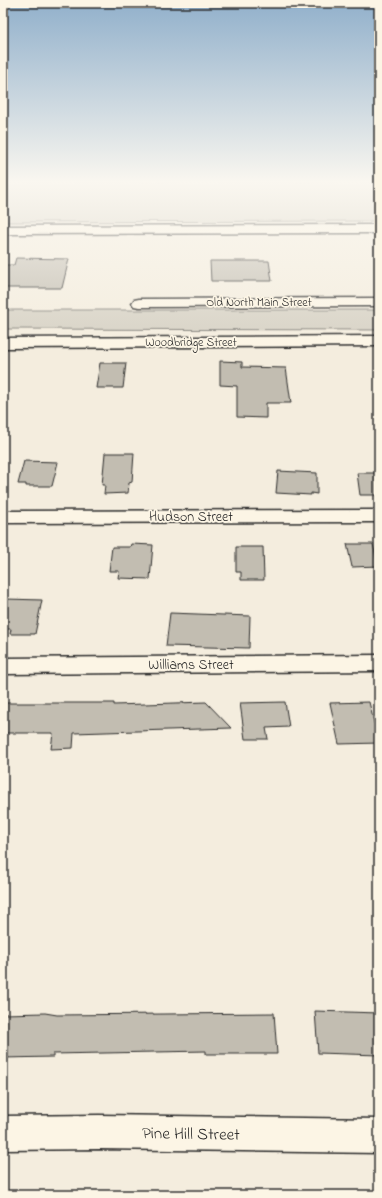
<svg xmlns="http://www.w3.org/2000/svg" width="382" height="1198" font-family="'Indie Flower',sans-serif">
	<style>
		.green { fill: #d6d1c4; stroke: #807e78 }
		.building { fill: #c2bdb1; stroke: #2b2b2b }
		.lines { fill: none; stroke-linecap: round; stroke-linejoin: round }
		.minor-casing { stroke: #2b2b2b; stroke-width: 3 }
		.secondary-casing { stroke: #2b2b2b; stroke-width: 3 }
		.primary-casing { stroke: #2b2b2b; stroke-width: 3 }
		.minor { fill: #fcf5e5; fill-rule: evenodd }
		.secondary { fill: #fcf5e5; fill-rule: evenodd }
		.primary { fill: #fcf5e5; fill-rule: evenodd }
		.labels { text-anchor: middle; stroke-width: 3.5; stroke-linejoin: round; paint-order: stroke }
		.far-street-label { font-size: 12px; fill: #2b2b2b; stroke: #fcf5e5 }
		.street-label { font-size: 14px; fill: #2b2b2b; stroke: #fcf5e5 }
		.near-street-label { font-size: 17px; fill: #2b2b2b; stroke: #fcf5e5 }
	</style>
	<rect width="100%" height="100%" fill="#f4edde"/>
	<filter id="ink" filterUnits="userSpaceOnUse"><feTurbulence type="fractalNoise" baseFrequency=".025" numOctaves="2"/><feDisplacementMap in="SourceGraphic" scale="8" xChannelSelector="R" yChannelSelector="G"/><feConvolveMatrix kernelMatrix="1 2 1 2 8 2 1 2 1" color-interpolation-filters="sRGB"/></filter>
	<g filter="url(#ink)">
		<path class="green" d="M 3,182 L 379,182 L 379,221 L 3,222 Z
			M 3,310 L 379,310 L 379,330 L 3,329 Z"/>
		<path class="building" d="M 16,258 L 69,259 L 62,288 L 3,288 L 3,265 L 14,265 Z
			M 210,261 L 269,261 L 272,281 L 211,281 Z
			M 220,361 L 242,362 L 242,367 L 286,368 L 291,403 L 266,403 L 266,418 L 237,417 L 237,386 L 220,385 Z
			M 100,363 L 126,363 L 123,388 L 96,388 Z
			M 105,453 L 134,453 L 132,482 L 129,483 L 128,493 L 104,494 L 105,485 L 102,485 Z
			M 24,461 L 58,462 L 52,486 L 26,486 L 26,484 L 18,484 Z
			M 278,471 L 317,473 L 317,494 L 311,493 L 311,495 L 276,493 Z
			M 357,473 L 379,473 L 379,495 L 360,495 Z
			M 131,544 L 153,545 L 150,579 L 118,578 L 119,571 L 109,571 L 112,547 L 130,547 Z
			M 347,544 L 373,544 L 378,566 L 352,567 Z
			M 236,547 L 263,547 L 264,580 L 241,580 L 241,572 L 236,572 Z
			M 6,599 L 42,600 L 35,634 L 10,634 L 11,629 L 3,629 L 3,609 Z
			M 170,613 L 250,616 L 249,648 L 166,646 Z
			M 206,702 L 231,728 L 74,733 L 73,748 L 51,749 L 53,733 L 3,733 L 3,703 L 114,703 L 114,705 Z
			M 285,702 L 289,727 L 266,728 L 268,739 L 245,739 L 240,703 Z
			M 369,702 L 379,743 L 339,744 L 330,703 Z
			M 315,1011 L 379,1013 L 379,1055 L 318,1053 Z
			M 45,1013 L 57,1015 L 274,1013 L 277,1054 L 206,1054 L 206,1051 L 53,1054 L 53,1057 L 3,1058 L 3,1014 Z"/>
		<g class="lines">
			<g class="minor-casing">
				<path id="minor" d="M 379,298 L 379,306 L 139,307 L 134,306 L 132,303 L 134,300 L 139,299 Z
					M 379,510 L 379,522 L 3,523 L 3,511 Z
					M 379,655 L 379,671 L 3,674 L 3,658 Z
					M 99,1115 L 379,1119 L 379,1153 L 99,1149 L 3,1150 L 3,1116 Z"/>
			</g>
			<g class="secondary-casing">
				<path id="secondary" d="M 379,336 L 379,346 L 3,348 L 3,338 Z"/>
			</g>
			<g class="primary-casing">
				<path id="primary" d="M 379,225 L 379,233 L 3,234 L 3,226 Z"/>
			</g>
			<use href="#minor" class="minor"/>
			<use href="#secondary" class="secondary"/>
			<use href="#primary" class="primary"/>
		</g>
	</g>
	<linearGradient id="sky" x2="0" y2="1"><stop stop-color="#91b0cb"/><stop offset="0.52" stop-color="#faf7f0"/><stop offset="1" stop-color="#faf7f0" stop-opacity="0"/></linearGradient>
	<rect width="382" height="350" fill="url(#sky)"/>
	<g class="labels">
		<g class="far-street-label">
			<text x="259" y="306">Old North Main Street</text>
			<text x="191" y="346">Woodbridge Street</text>
		</g>
		<g class="street-label">
			<text x="191" y="521">Hudson Street</text>
			<text x="191" y="669">Williams Street</text>
		</g>
		<g class="near-street-label">
			<text transform="translate(191 1133) rotate(1)" y="6">Pine Hill Street</text>
		</g>
	</g>
	<rect width="382" height="1198" fill="none" stroke="#fcf5e5" stroke-width="16"/>
	<rect x="8" y="8" width="366" height="1182" fill="none" stroke="#2b2b2b" stroke-width="1.5" filter="url(#ink)"/>
</svg>
